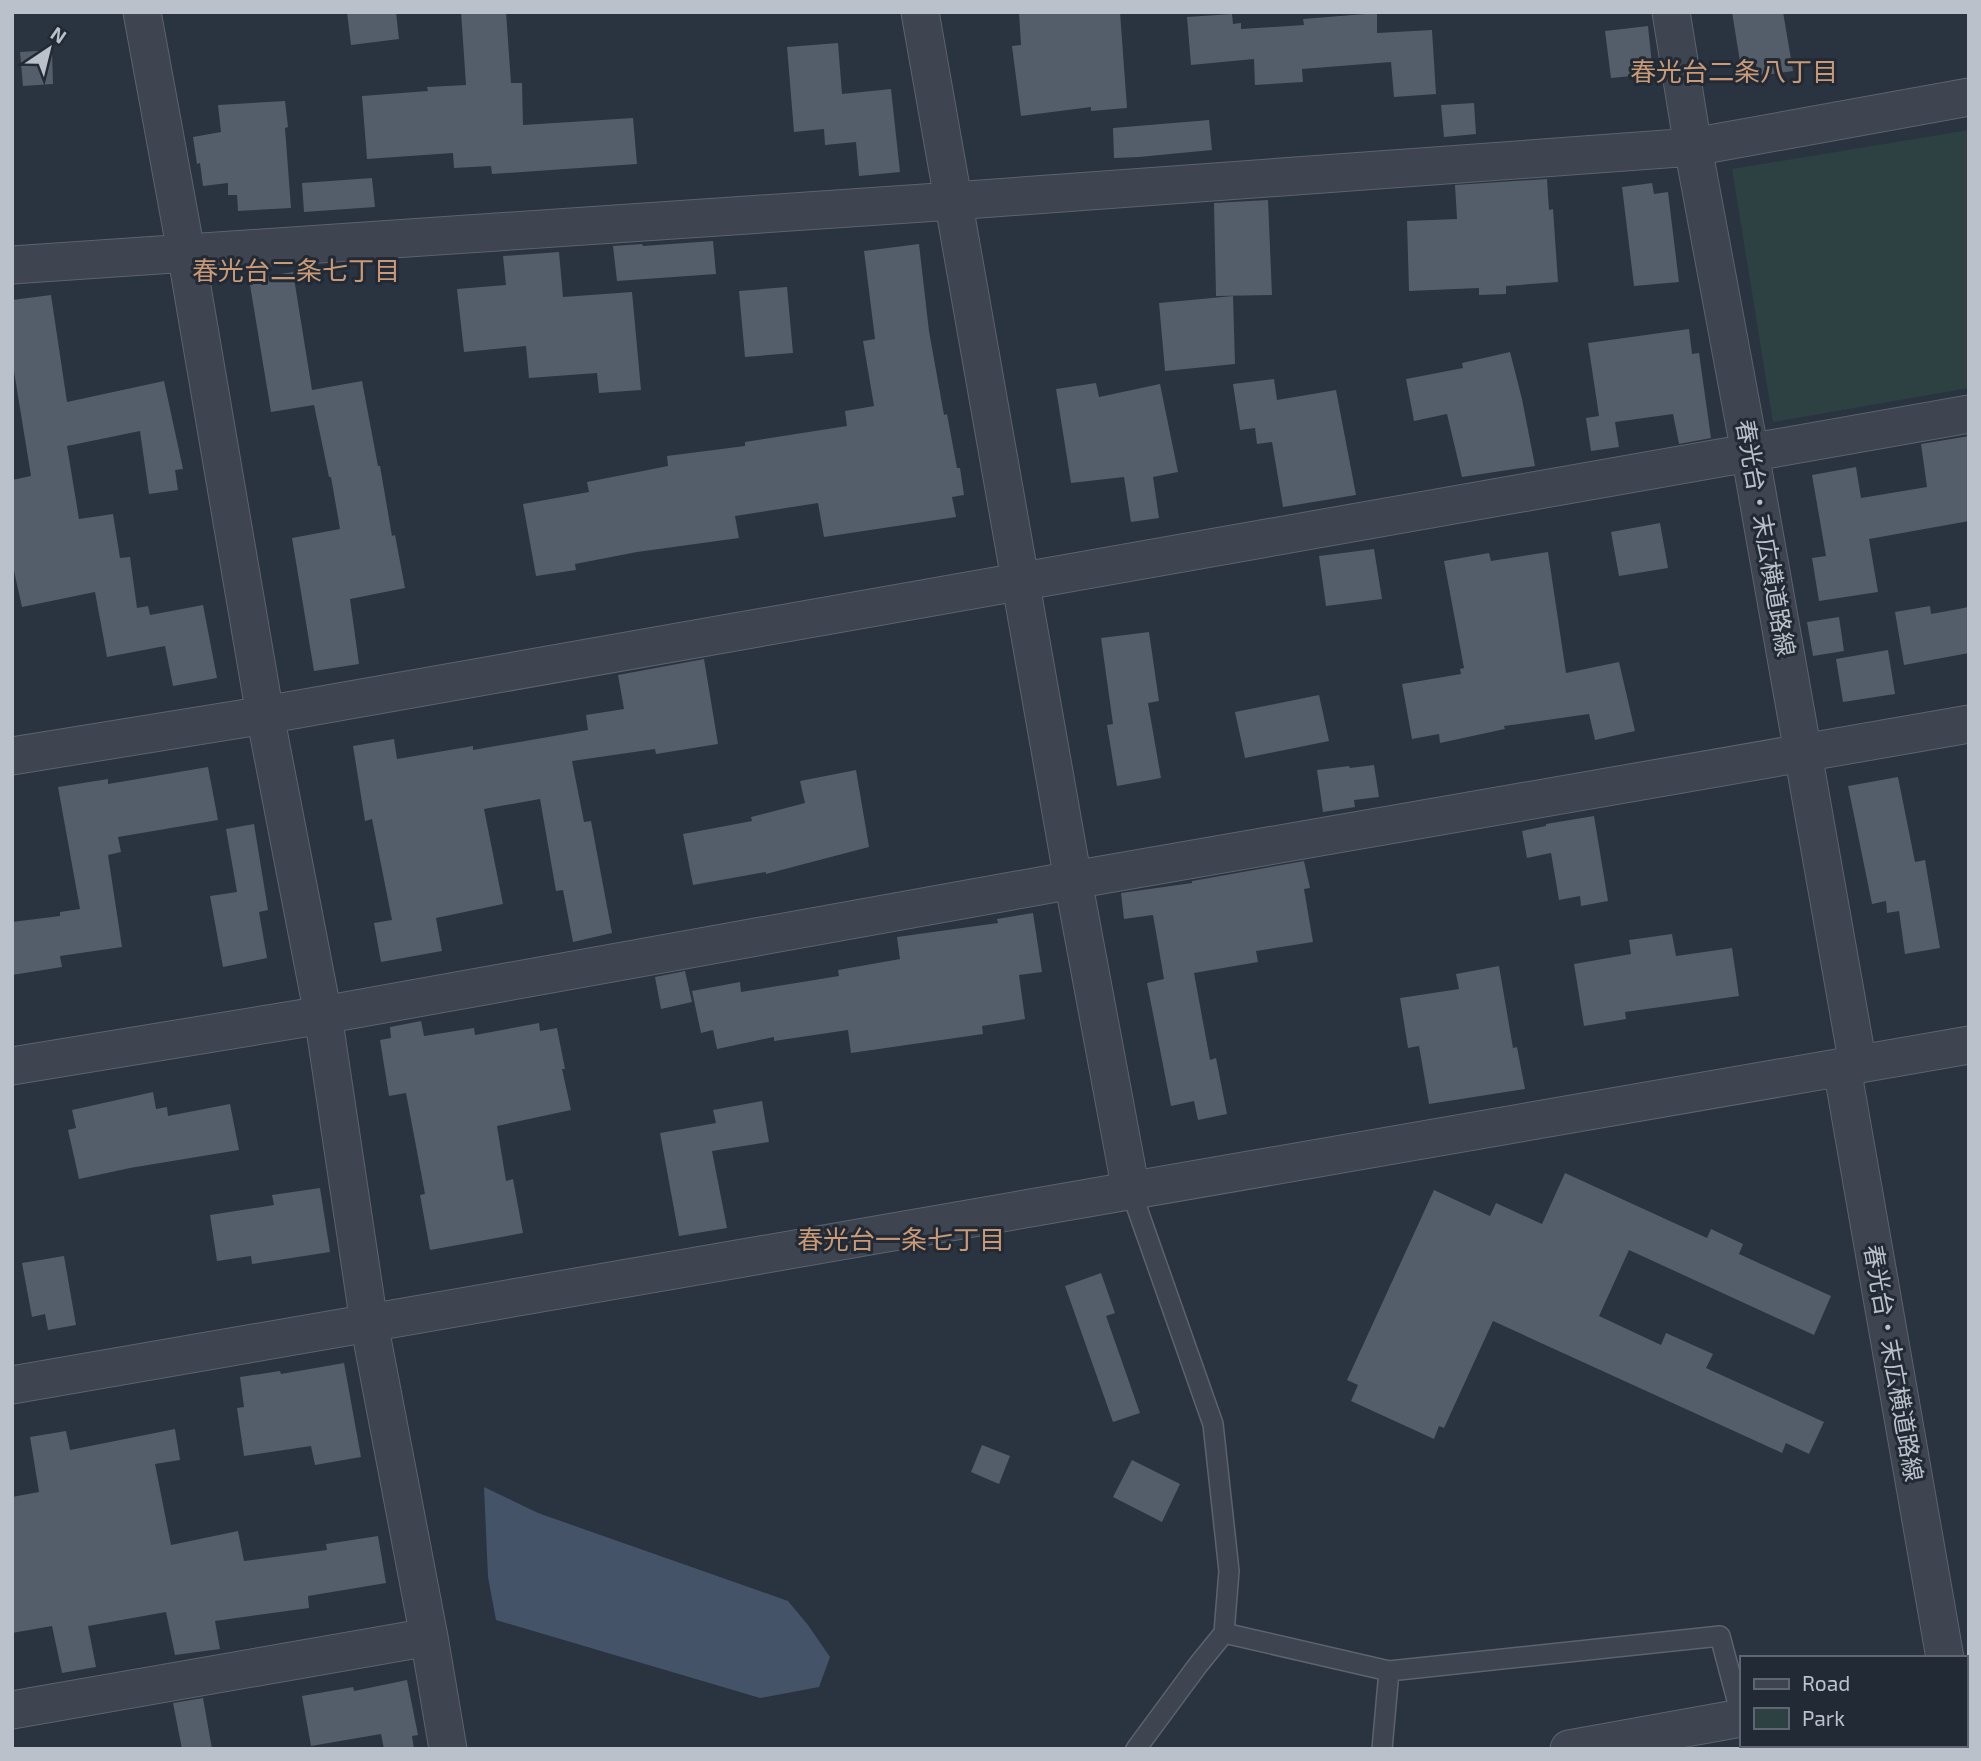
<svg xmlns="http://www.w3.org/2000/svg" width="1981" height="1761" font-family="'Exo 2','Noto Sans JP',sans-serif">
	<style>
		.green { fill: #2d4042 }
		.water { fill: #445368 }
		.building { fill: #535e6a }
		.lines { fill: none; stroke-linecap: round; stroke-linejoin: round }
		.service-casing { stroke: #5c636d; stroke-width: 22 }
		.minor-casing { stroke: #5c636d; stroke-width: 39 }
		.service { stroke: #3e4550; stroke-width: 19 }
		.minor { stroke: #3e4550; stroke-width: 37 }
		.labels { text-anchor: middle; stroke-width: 6; stroke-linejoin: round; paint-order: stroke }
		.street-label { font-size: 24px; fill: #bbc1ca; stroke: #222a35 }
		.neighbourhood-label { font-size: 26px; fill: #ca9975; stroke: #222a35 }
	</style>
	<rect width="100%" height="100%" fill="#2a3340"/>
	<path class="green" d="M 1969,130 L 1969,388 L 1773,422 L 1732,169 Z"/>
	<path class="water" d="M 484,1487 L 538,1513 L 788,1601 L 808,1625 L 830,1657 L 819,1687 L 760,1698 L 496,1620 L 488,1577 Z"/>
	<path class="building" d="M 347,12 L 396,12 L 399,39 L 351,45 Z
		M 461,12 L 506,12 L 511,83 L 522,83 L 523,125 L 633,118 L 637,164 L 492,174 L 491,166 L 454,168 L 453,153 L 367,159 L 362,96 L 428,91 L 427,87 L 466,85 Z
		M 1019,12 L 1120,12 L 1127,108 L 1091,111 L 1091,107 L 1021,116 L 1012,46 L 1021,45 Z
		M 1732,12 L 1783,12 L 1793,71 L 1758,76 L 1755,59 L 1740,62 Z
		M 1377,13 L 1377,33 L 1432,30 L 1436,94 L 1394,97 L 1391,62 L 1302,69 L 1303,82 L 1255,85 L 1254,59 L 1191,65 L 1187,17 L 1232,14 L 1233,24 L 1241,23 L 1241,29 L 1304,25 L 1303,19 Z
		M 1648,26 L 1653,74 L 1611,78 L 1605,31 Z
		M 838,43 L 842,94 L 891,89 L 900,172 L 859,176 L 856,142 L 825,145 L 824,129 L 794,132 L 787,47 Z
		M 52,50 L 53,84 L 23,86 L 20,52 Z
		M 285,101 L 288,127 L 285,128 L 291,208 L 238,211 L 237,195 L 228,195 L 228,183 L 203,186 L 200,163 L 197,164 L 193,137 L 221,132 L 218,105 Z
		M 1474,103 L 1476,134 L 1444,137 L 1441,105 Z
		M 1209,120 L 1212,150 L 1139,157 L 1114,158 L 1113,128 Z
		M 372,178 L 375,207 L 304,212 L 302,183 Z
		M 1547,179 L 1549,210 L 1553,209 L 1558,282 L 1506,286 L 1506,294 L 1479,295 L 1479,288 L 1409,291 L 1407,221 L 1457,219 L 1455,185 Z
		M 1652,183 L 1654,194 L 1668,192 L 1679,282 L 1634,286 L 1622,187 Z
		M 1268,200 L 1272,295 L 1216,296 L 1214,203 Z
		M 713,241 L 716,274 L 617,281 L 613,246 L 642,244 L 643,246 Z
		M 919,244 L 929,331 L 944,415 L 947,414 L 957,468 L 960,468 L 964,495 L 952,497 L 956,517 L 824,537 L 818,503 L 735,516 L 739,538 L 637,552 L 575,564 L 576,570 L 536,576 L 523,504 L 589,492 L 587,482 L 668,466 L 667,456 L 745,446 L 745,442 L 847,426 L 845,411 L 874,406 L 863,341 L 875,339 L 864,251 Z
		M 559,252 L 563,297 L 632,292 L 641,390 L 599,393 L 597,373 L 529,378 L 526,346 L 464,352 L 457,289 L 506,285 L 503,256 Z
		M 293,272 L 312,390 L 362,381 L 378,466 L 380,466 L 392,536 L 395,535 L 405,588 L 350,599 L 359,664 L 314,671 L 292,538 L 340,529 L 331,477 L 329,477 L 314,405 L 271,412 L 249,279 Z
		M 787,287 L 793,353 L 745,357 L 739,291 Z
		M 51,295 L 67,402 L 164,381 L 183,469 L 175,470 L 178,490 L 149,494 L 140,431 L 67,446 L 79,519 L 113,514 L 120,558 L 130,557 L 137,608 L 148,606 L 150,615 L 203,605 L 217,678 L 173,686 L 165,646 L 107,657 L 95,592 L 22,607 L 12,562 L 12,480 L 31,476 L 12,359 L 12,300 Z
		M 1233,296 L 1235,364 L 1165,371 L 1159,303 Z
		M 1689,329 L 1692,354 L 1699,353 L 1711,438 L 1679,444 L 1673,414 L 1615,422 L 1619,447 L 1591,451 L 1586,418 L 1599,416 L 1588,343 Z
		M 1510,352 L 1522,399 L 1535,466 L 1462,477 L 1447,414 L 1414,421 L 1406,379 L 1463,368 L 1462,363 Z
		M 1274,379 L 1277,400 L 1336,390 L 1356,495 L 1283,507 L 1272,442 L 1257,444 L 1255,428 L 1240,430 L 1233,384 Z
		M 1096,383 L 1099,397 L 1160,384 L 1178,472 L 1153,477 L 1159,518 L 1131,522 L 1124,477 L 1071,483 L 1056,389 Z
		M 1969,436 L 1969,521 L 1869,539 L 1878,592 L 1819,601 L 1812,558 L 1826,556 L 1812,475 L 1856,467 L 1861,498 L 1927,487 L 1921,444 Z
		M 1660,523 L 1668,568 L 1619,576 L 1611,532 Z
		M 1374,549 L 1382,599 L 1326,606 L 1319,556 Z
		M 1548,552 L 1566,673 L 1619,662 L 1635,731 L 1595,740 L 1589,714 L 1504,726 L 1505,729 L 1440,743 L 1439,734 L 1412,739 L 1402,684 L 1461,674 L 1460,669 L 1464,668 L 1444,561 L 1489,553 L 1491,561 Z
		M 1930,606 L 1931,614 L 1969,607 L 1969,653 L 1904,665 L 1895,612 Z
		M 1839,617 L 1844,651 L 1813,656 L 1807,622 Z
		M 1149,632 L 1159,701 L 1148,703 L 1161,778 L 1117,786 L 1107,725 L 1113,724 L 1101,638 Z
		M 1888,650 L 1895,694 L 1843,702 L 1836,659 Z
		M 704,659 L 718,744 L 656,754 L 655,749 L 572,761 L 584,822 L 591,821 L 612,933 L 573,942 L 563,890 L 556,891 L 540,799 L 484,809 L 503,904 L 436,918 L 442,951 L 381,962 L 374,923 L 392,920 L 372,819 L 365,821 L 353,746 L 394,739 L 397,759 L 473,746 L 473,750 L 588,730 L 586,715 L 624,709 L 618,675 Z
		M 1319,695 L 1329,741 L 1245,758 L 1235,712 Z
		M 1374,765 L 1379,797 L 1354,800 L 1355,807 L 1323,812 L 1317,770 L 1349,766 L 1350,768 Z
		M 208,767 L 218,820 L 118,837 L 121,852 L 108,855 L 122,947 L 60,956 L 62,967 L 12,975 L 12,922 L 60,916 L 60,912 L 80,909 L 58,787 L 108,779 L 108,784 Z
		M 856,770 L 869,847 L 766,874 L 766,872 L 693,885 L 683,834 L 752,821 L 751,817 L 805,803 L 800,781 Z
		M 1898,777 L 1915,862 L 1925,860 L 1940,948 L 1905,954 L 1899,911 L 1887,913 L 1886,901 L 1872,904 L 1848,786 Z
		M 1594,816 L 1608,901 L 1581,906 L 1580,896 L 1559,900 L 1551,853 L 1527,858 L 1522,831 L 1546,826 L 1546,824 Z
		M 254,824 L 268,910 L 259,912 L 267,958 L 223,967 L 210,896 L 237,892 L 226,829 Z
		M 1304,861 L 1310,888 L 1304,889 L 1313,942 L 1256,951 L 1258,962 L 1194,973 L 1210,1060 L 1216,1058 L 1227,1114 L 1198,1120 L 1194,1101 L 1171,1106 L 1147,983 L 1164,979 L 1153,915 L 1124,919 L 1121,893 L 1192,883 L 1192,881 Z
		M 1033,913 L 1042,972 L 1019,975 L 1025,1019 L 982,1026 L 983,1034 L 851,1053 L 848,1030 L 774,1041 L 774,1037 L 717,1049 L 713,1030 L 701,1033 L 692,991 L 740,982 L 741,992 L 839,976 L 838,970 L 900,959 L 897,937 L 998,923 L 997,919 Z
		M 1672,934 L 1676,956 L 1732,948 L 1739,996 L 1625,1012 L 1626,1019 L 1584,1026 L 1574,964 L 1631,954 L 1629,940 Z
		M 1499,966 L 1513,1048 L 1517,1047 L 1525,1089 L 1429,1104 L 1419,1046 L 1408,1048 L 1400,998 L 1459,989 L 1456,974 Z
		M 685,971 L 692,1002 L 661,1009 L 655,977 Z
		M 421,1021 L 424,1036 L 474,1028 L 475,1035 L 539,1023 L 540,1031 L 557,1028 L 565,1069 L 562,1069 L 571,1110 L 497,1126 L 506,1181 L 513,1179 L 523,1233 L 430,1250 L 420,1195 L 425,1194 L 406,1093 L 389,1096 L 380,1040 L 391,1038 L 390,1027 Z
		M 153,1092 L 156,1109 L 167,1107 L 168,1116 L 230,1104 L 239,1150 L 130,1168 L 79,1179 L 68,1130 L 76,1128 L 72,1110 Z
		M 762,1101 L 769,1142 L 712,1151 L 727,1228 L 679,1236 L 660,1133 L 716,1123 L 713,1110 Z
		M 1565,1173 L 1707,1238 L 1711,1229 L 1743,1244 L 1739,1254 L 1831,1296 L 1814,1335 L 1629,1250 L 1599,1316 L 1661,1345 L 1666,1333 L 1713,1354 L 1706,1368 L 1824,1422 L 1809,1454 L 1786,1443 L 1782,1453 L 1493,1321 L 1444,1428 L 1439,1426 L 1434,1439 L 1351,1401 L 1358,1385 L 1347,1380 L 1434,1190 L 1490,1216 L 1496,1203 L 1542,1224 Z
		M 320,1188 L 330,1252 L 252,1264 L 251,1256 L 217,1261 L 210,1215 L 274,1205 L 272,1195 Z
		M 64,1256 L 76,1325 L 48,1330 L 45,1314 L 32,1317 L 22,1263 Z
		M 1101,1273 L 1115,1313 L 1106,1316 L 1140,1413 L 1113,1422 L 1065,1286 Z
		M 344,1363 L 361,1457 L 315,1465 L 311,1446 L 244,1456 L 237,1408 L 244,1407 L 240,1377 L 280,1371 L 281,1374 Z
		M 175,1429 L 180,1460 L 155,1464 L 171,1545 L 238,1531 L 244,1561 L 327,1550 L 326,1544 L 378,1536 L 386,1583 L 308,1596 L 309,1608 L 215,1621 L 220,1649 L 175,1655 L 166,1612 L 88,1626 L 96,1667 L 62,1673 L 52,1626 L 12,1633 L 12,1497 L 39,1492 L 30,1437 L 66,1431 L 70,1450 Z
		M 982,1445 L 1010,1456 L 999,1484 L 971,1472 Z
		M 1132,1460 L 1180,1484 L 1162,1522 L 1113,1497 Z
		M 407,1680 L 418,1735 L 412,1736 L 414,1749 L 384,1749 L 381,1734 L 311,1746 L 302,1696 L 353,1687 L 354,1691 Z
		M 203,1698 L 212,1749 L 182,1749 L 173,1703 Z"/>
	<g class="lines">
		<g class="service-casing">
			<path id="service" d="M 1131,1191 L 1213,1424 L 1229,1571 L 1224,1633 L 1198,1665 L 1136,1749
				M 1224,1633 L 1389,1671 L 1720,1636 L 1741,1715
				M 1382,1749 L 1389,1671"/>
		</g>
		<g class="minor-casing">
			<path id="minor" d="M 142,12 L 186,252 L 265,715 L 323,1015 L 369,1323 L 429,1637 L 448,1749
				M 920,12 L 1073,880 L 1131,1191
				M 1671,12 L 1693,147 L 1750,453 L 1858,1065
				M 12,265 L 953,201 L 1693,147 L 1969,97
				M 12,756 L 265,715 L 1969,414
				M 12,1066 L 323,1015 L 1073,880 L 1969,724
				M 1842,1068 L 1945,1658
				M 12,1385 L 1969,1045
				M 1965,1679 L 1969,1679
				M 12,1710 L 429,1637
				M 1960,1745 L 1961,1749
				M 1569,1749 L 1741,1718"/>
		</g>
		<use href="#service" class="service"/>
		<use href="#minor" class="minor"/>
	</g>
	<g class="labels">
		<g class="street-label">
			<text transform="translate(1765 538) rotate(80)" y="8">春光台・末広横道路線</text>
			<text transform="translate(1893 1363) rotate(80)" y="8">春光台・末広横道路線</text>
		</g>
		<g class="neighbourhood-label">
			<text x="1734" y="81">春光台二条八丁目</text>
			<text x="296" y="280">春光台二条七丁目</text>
			<text x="901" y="1249">春光台一条七丁目</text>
		</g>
	</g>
	<rect width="1981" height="1761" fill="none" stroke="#bbc1ca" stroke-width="28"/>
	<rect x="1740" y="1656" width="228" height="91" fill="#222a35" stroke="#5f6671" stroke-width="2"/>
	<rect x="1754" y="1679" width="35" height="10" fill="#3e4550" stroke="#5f6671" stroke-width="2"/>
	<text x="1802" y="1691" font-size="21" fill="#bbc1ca">Road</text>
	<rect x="1754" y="1708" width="35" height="21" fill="#2d4042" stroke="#5f6671" stroke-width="2"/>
	<text x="1802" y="1726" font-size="21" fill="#bbc1ca">Park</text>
	<g transform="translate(49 49) rotate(35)" stroke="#222a35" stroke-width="5" paint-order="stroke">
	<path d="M0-5L12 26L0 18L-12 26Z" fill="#bbc1ca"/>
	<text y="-10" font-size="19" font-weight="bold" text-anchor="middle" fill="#bbc1ca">N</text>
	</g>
</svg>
